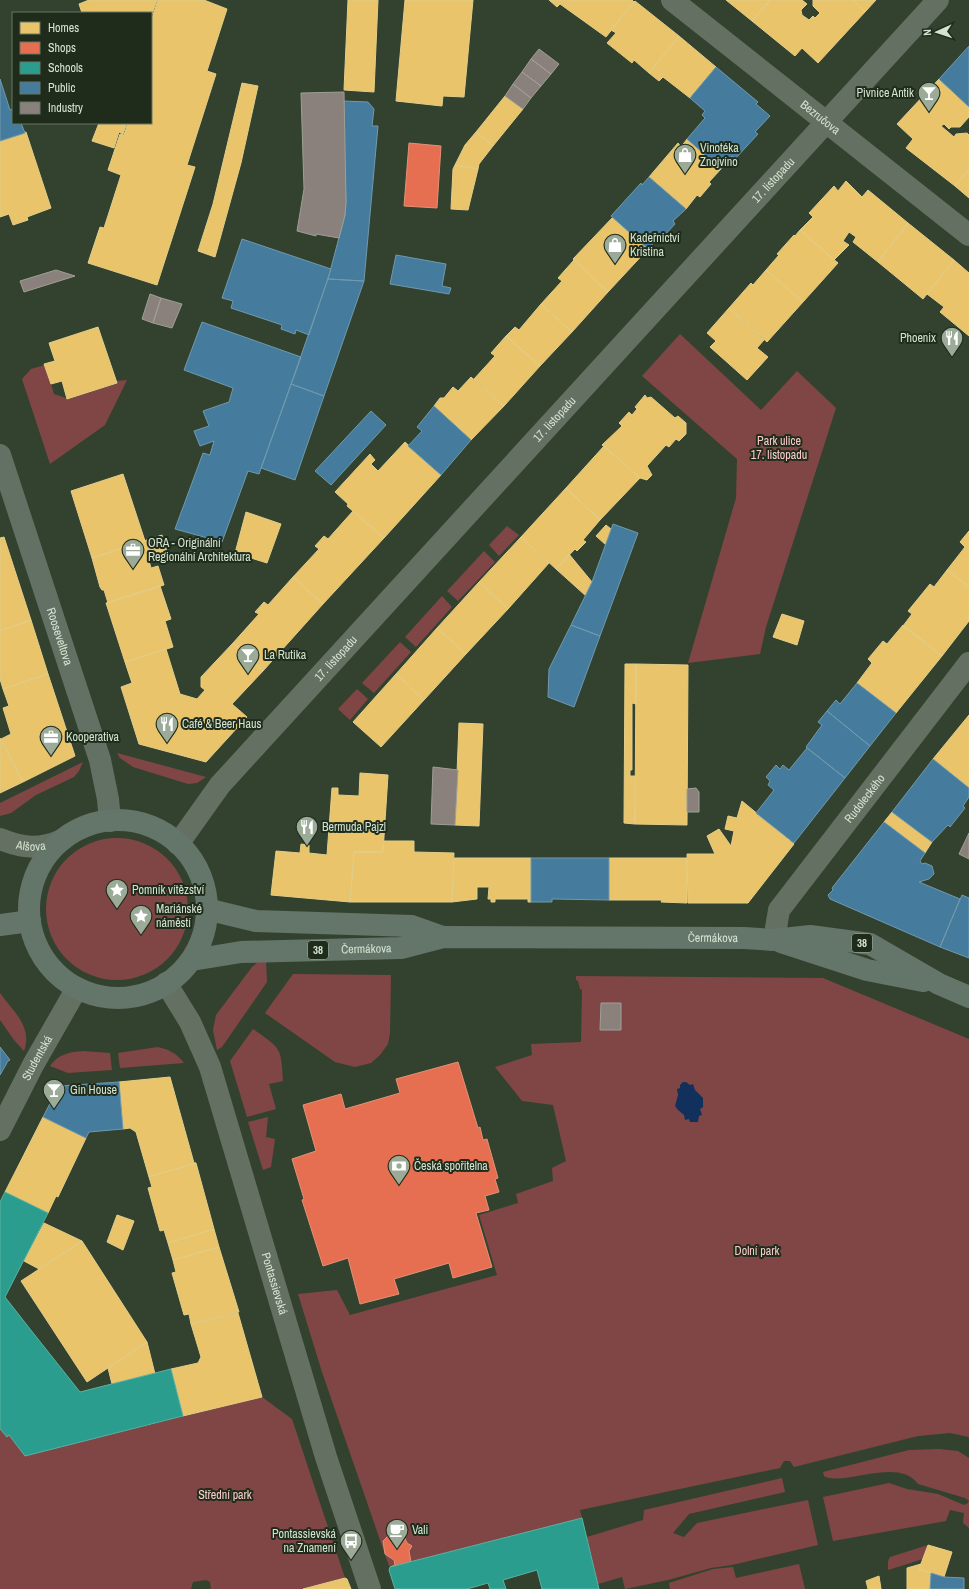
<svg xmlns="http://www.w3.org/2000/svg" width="969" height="1589" font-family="'Archivo Narrow',sans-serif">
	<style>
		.green { fill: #804645 }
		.water { fill: #11305c }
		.homes { fill: #e9c46a; stroke: #e2ce89 }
		.shops { fill: #e76f51; stroke: #e19277 }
		.schools { fill: #2a9d8f; stroke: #5db2a2 }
		.public { fill: #457b9d; stroke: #709aac }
		.industry { fill: #8a817c; stroke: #a09f95 }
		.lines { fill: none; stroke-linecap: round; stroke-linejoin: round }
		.street { stroke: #647062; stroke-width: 22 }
		.secondary { stroke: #627164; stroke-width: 22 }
		.primary { stroke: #64756a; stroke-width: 22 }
		.labels { text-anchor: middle; stroke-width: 4; stroke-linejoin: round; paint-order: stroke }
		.shield { fill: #1f2c1c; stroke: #9dad9a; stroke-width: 1 }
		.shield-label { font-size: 11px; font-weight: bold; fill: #d3e4d0 }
		.poi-label { font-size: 12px; fill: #d3e4d0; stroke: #1f2c1c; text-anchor: start }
		.street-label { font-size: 12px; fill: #d3e4d0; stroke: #1f2c1c }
		.park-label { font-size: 12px; fill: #facdcc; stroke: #1f2c1c }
	</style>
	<rect width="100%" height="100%" fill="#33422f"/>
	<path class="green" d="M 680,334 L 761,410 L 797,371 L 836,408 L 766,627 L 760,654 L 688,663 L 736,498 L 737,459 L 642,376 Z
		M 45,365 L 54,394 L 69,399 L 116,384 L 116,381 L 127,380 L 105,425 L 50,464 L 22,379 L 31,369 Z
		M 507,526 L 519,535 L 499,556 L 489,545 Z
		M 484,551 L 495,562 L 458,601 L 447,591 Z
		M 442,596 L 452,607 L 416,647 L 405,637 Z
		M 400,642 L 411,652 L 374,693 L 362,683 Z
		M 357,689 L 368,699 L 350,720 L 338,709 Z
		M 117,753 L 206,777 L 197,783 L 188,784 L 133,767 L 120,758 Z
		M 83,762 L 79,771 L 74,777 L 36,795 L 11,813 L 0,816 L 0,803 Z
		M46 909a71 71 0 1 1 142 0a71 71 0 1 1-142 0Z
		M 266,959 L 267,982 L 222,1047 L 217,1050 L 213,1030 L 216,1015 L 252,967 L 258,962 Z
		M 293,974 L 391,975 L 390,1033 L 388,1044 L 380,1055 L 371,1063 L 355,1067 L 335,1062 L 265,1013 Z
		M 576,976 L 823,978 L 969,1039 L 969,1437 L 950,1433 L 918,1436 L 794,1467 L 790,1461 L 784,1461 L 780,1468 L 580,1510 L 582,1518 L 411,1562 L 409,1551 L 412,1546 L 407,1543 L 404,1536 C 396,1532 388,1534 384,1541 L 385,1554 L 394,1560 L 395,1565 L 389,1566 L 322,1372 L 298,1294 L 337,1290 L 350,1315 L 497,1275 L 479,1215 L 518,1203 L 516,1194 L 553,1181 L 552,1168 L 566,1161 L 553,1105 L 522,1101 L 495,1067 L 532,1055 L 531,1044 L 581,1042 L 582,990 L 580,989 L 578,981 L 576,980 Z
		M 0,993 C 13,1011 33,1027 24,1051 L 14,1040 L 0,1020 Z
		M 253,1029 C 281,1049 281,1046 283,1081 L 269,1084 L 276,1109 L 247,1117 L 230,1061 Z
		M 158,1047 C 170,1050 176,1053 184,1063 L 120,1068 L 118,1053 Z
		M 83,1051 L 110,1053 L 112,1070 L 68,1073 L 50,1066 C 58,1054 70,1052 83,1051 Z
		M 268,1117 L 266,1137 L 275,1139 L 271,1167 L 263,1170 L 248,1122 Z
		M 262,1397 L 292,1419 L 345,1578 L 303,1589 L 211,1589 L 210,1582 L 206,1580 L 193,1582 L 191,1589 L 0,1589 L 0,1429 L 7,1437 L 9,1435 L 25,1456 Z
		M 939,1449 L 958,1451 L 969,1458 L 969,1528 L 963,1523 L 964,1513 L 950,1510 L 946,1521 L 833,1541 L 823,1497 L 889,1483 L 907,1489 L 938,1494 L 964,1505 L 968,1503 L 969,1501 L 965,1498 L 918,1484 C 899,1456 843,1487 824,1476 L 823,1472 L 909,1450 Z
		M 782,1478 L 785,1492 L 689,1514 L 673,1533 L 684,1537 L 697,1523 L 808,1500 L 818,1545 L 732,1565 L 711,1568 L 668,1580 L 625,1589 L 622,1577 L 598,1584 L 587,1537 L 643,1520 L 644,1510 Z
		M 928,1545 L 923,1559 L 888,1570 L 888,1561 L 890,1557 Z
		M 799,1564 L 805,1589 L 670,1589 L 669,1583 L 713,1569 L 733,1567 L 736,1578 Z"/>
	<path class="water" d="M 683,1082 L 686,1082 L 690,1085 L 693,1084 L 695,1090 L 703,1098 L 703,1107 L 700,1109 L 702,1115 L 699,1116 L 698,1122 L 690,1122 L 689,1119 L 685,1120 L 684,1115 L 678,1110 L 675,1106 L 678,1095 L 677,1089 L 680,1088 L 680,1085 Z"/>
	<path class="homes" d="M 89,0 L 157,0 L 151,17 L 151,13 L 82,13 L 79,4 Z
		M 158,0 L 204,0 L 227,9 L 207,71 L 216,74 L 187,165 L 195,167 L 157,285 L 88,263 L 100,227 L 104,228 L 121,175 L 108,170 L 120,134 L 124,135 L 128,123 L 151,123 L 151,21 Z
		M 348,0 L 378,0 L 374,92 L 344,90 Z
		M 405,0 L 473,0 L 464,97 L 443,96 L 442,106 L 396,101 Z
		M 549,0 L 632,0 L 634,2 L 606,37 L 560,4 L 557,7 Z
		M 726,0 L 770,0 L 752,21 Z
		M 770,0 L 802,0 L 807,4 L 801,10 L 802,15 L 809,20 L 813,16 L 815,18 L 820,13 L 813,6 L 813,0 L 853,0 L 865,12 L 818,63 L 802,48 L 795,56 L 752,21 Z
		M 853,0 L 876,0 L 865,12 Z
		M 635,1 L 679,36 L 649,73 L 634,60 L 632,63 L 607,43 L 616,33 L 611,30 Z
		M 679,36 L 716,67 L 690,98 L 663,77 L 659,81 L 649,73 Z
		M 939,79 L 969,107 L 969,117 L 960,127 L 951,127 L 949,129 L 944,124 L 941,126 L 954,137 L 956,134 L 967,133 L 969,135 L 969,169 L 955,186 L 906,148 L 913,139 L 897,124 Z
		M 242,83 L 258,86 L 241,163 L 215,257 L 198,251 L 213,204 Z
		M 505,96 L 523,109 L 493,146 L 476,132 Z
		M 99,123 L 127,123 L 123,134 L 119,132 L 114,148 L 92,141 Z
		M 26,132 L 51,208 L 27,217 L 28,220 L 13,225 L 9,214 L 0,217 L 0,141 Z
		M 476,132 L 493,146 L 479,164 L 478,169 L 455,165 L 465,145 Z
		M 687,139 L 721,169 L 709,182 L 711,184 L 700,197 L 697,195 L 686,209 L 649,177 L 678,143 L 681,147 Z
		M 455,165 L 478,169 L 468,210 L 451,209 L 453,169 Z
		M 969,169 L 969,198 L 955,186 Z
		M 846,181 L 862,197 L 868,190 L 908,223 L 878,262 L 853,242 L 856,237 L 849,232 L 843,241 L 849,245 L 834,260 L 800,230 L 813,217 L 809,213 L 834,186 L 838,191 Z
		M 613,217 L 648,249 L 608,292 L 573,259 Z
		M 908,223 L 954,260 L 923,299 L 878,262 Z
		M 800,230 L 838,263 L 803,302 L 766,270 L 779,255 L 777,254 L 794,235 L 795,236 Z
		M 574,260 L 608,292 L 572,332 L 541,304 L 562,281 L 558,278 Z
		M 954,260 L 969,273 L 969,336 L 940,312 L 944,307 L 927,294 Z
		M 766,270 L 803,302 L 767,342 L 729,308 L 751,283 L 753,285 Z
		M 541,304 L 572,332 L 540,366 L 506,336 L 515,327 L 519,330 Z
		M 729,308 L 764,340 L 757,348 L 768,357 L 747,380 L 710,347 L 716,341 L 707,333 Z
		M 98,327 L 117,383 L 67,399 L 62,381 L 51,384 L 44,364 L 55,361 L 49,343 Z
		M 506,336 L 540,366 L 504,406 L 474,379 L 495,356 L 491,353 Z
		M 471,377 L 504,406 L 471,440 L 434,406 L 440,398 L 444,398 L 453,387 L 458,391 Z
		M 645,395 L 647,398 L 651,397 L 675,418 L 678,416 L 686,423 L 686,434 L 679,441 L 676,439 L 669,447 L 666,445 L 647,466 L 652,475 L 647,480 L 640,478 L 602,445 L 622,426 L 619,423 L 629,412 L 632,415 L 637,409 L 635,407 Z
		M 405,442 L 441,475 L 384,538 L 347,506 L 348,504 L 335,492 L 370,454 L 375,460 L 371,464 L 378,471 Z
		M 604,446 L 640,478 L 600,520 L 566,488 Z
		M 123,474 L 145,541 L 92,558 L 71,491 Z
		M 566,488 L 600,520 L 583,540 L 586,542 L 577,551 L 575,549 L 556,569 L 521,537 Z
		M 353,511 L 384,538 L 323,604 L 293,577 L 319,549 L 315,546 L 324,536 L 328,539 Z
		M 246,512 L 281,524 L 267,563 L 235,553 Z
		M 606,525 L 611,529 L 606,545 L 596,536 Z
		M 969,531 L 969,587 L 947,570 L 965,547 L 960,542 Z
		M 162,535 L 167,552 L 151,557 L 149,561 L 151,568 L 158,566 L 164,585 L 108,603 L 104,590 L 102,590 L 100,587 L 92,558 Z
		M 4,537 L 31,620 L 0,631 L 0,538 Z
		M 521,537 L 549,563 L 508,609 L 479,582 Z
		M 569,554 L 592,582 L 586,596 L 556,569 Z
		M 947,570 L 969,587 L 969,621 L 942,656 L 903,626 L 912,614 L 908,611 L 930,584 L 934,587 Z
		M 293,577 L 323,604 L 263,671 L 233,643 L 259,614 L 255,612 L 264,602 L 268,605 Z
		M 479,582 L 508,609 L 466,654 L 437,628 Z
		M 160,586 L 171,619 L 165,621 L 173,647 L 125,662 L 106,603 Z
		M 782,614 L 804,621 L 797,645 L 773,637 Z
		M 31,620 L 48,674 L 3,689 L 0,679 L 0,631 Z
		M 903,625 L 942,656 L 896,713 L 857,683 L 872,663 L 868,659 L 883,641 L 887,644 Z
		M 437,628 L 466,654 L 424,700 L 396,674 Z
		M 233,643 L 263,671 L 232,704 L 247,717 L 206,762 L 139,744 L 121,687 L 132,683 L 125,662 L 166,649 L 180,694 L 197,699 L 205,690 L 201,687 L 201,677 Z
		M 625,664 L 636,664 L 636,704 L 632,703 L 632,770 L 630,770 L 630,776 L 635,776 L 635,824 L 624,823 Z
		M 636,664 L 688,665 L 687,825 L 635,824 Z
		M 48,674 L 75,756 L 23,782 L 1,739 L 11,734 L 3,708 L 9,706 L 3,689 Z
		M 396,674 L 424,700 L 381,747 L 353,722 Z
		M 969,715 L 969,788 L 933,759 Z
		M 459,723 L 483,724 L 479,826 L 455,825 Z
		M 0,738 L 23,782 L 0,793 Z
		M 360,773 L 388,775 L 383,852 L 354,852 L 350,902 L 271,895 L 276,851 L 300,853 L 301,844 L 309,845 L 309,853 L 327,855 L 332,788 L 338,788 L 338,795 L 359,796 Z
		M 742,801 L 794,844 L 748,903 L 688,903 L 687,854 L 715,854 L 707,836 L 719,829 L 731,846 L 734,831 L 725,829 L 728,816 L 737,818 Z
		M 892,812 L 932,842 L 925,853 L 884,822 Z
		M 384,841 L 414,841 L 414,852 L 454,853 L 452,902 L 350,902 L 354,852 L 383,852 Z
		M 454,858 L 531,858 L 531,902 L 528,902 L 528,899 L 495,899 L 495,902 L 491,902 L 491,899 L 488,899 L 489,887 L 477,887 L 477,899 L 452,902 Z
		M 609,858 L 687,858 L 687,903 L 661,902 L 662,900 L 609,900 Z
		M 170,1077 L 194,1163 L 196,1163 L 149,1177 L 136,1132 L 130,1128 L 123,1129 L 119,1082 Z
		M 43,1117 L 86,1138 L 58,1197 L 56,1196 L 48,1213 L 5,1192 Z
		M 196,1163 L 214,1229 L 168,1243 L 164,1230 L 160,1231 L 148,1188 L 152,1187 L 149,1177 Z
		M 117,1215 L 134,1221 L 123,1250 L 107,1242 Z
		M 44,1223 L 82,1241 L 39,1269 L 24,1261 Z
		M 214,1229 L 219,1247 L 173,1260 L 168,1243 Z
		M 82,1241 L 147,1342 L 87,1382 L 21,1281 Z
		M 219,1247 L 239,1312 L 191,1324 L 189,1314 L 184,1315 L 172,1273 L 176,1272 L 173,1260 Z
		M 238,1313 L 262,1397 L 183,1416 L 171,1369 L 198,1363 L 201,1357 L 191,1324 Z
		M 147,1342 L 155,1374 L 112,1384 L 108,1368 Z
		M 928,1545 L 952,1552 L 944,1577 L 919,1569 Z
		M 921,1564 L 919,1569 L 931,1573 L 930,1589 L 907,1589 L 907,1568 Z
		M 879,1576 L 881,1589 L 868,1589 L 866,1581 Z
		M 345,1578 L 347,1579 L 351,1589 L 303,1589 Z"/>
	<path class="shops" d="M 409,143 L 441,146 L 437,208 L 404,206 Z
		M 458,1062 L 478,1128 L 480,1127 L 483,1140 L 487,1139 L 498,1178 L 495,1179 L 499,1192 L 485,1196 L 489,1210 L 476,1213 L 492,1267 L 453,1278 L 449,1263 L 394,1279 L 399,1294 L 360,1304 L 348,1258 L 323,1266 L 302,1200 L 304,1199 L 292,1159 L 316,1151 L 303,1105 L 341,1094 L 345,1109 L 400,1093 L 396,1079 Z
		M 400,1533 L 404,1536 L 407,1543 L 412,1546 L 409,1551 L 411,1562 L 390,1567 L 395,1565 L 394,1560 L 385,1554 L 383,1541 L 389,1535 Z"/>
	<path class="schools" d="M 5,1192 L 48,1213 L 5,1297 L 30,1329 L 80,1392 L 171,1369 L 183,1416 L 25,1456 L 9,1435 L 7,1437 L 0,1429 L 0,1202 Z
		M 582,1518 L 599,1589 L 542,1589 L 537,1570 L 503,1580 L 506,1589 L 490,1589 L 488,1583 L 467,1589 L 395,1589 L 389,1570 L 390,1567 Z"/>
	<path class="public" d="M 969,46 L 969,107 L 939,79 Z
		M 716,67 L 758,102 L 756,104 L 770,116 L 755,132 L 758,134 L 735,159 L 732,156 L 721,169 L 687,139 L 705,118 L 702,115 L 705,111 L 690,98 Z
		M 0,79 L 10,110 L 13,109 L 13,123 L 21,123 L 25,133 L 0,141 Z
		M 343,101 L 368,102 L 374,109 L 372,126 L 378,126 L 364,281 L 328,279 L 345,215 L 346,202 Z
		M 649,177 L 686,209 L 673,221 L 675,224 L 663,237 L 661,235 L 648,249 L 611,216 L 641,183 L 642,185 Z
		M 242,239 L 331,269 L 309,335 L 296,330 L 295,334 L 281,329 L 282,325 L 231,308 L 233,301 L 222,298 Z
		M 396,255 L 446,264 L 442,286 L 451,288 L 449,294 L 390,284 Z
		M 328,279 L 364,281 L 324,396 L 291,384 Z
		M 202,322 L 301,357 L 259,474 L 248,471 L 222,542 L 175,529 L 203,453 L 210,455 L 214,441 L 200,446 L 194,431 L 209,426 L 203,411 L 229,402 L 233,388 L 184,370 Z
		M 291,384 L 324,396 L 295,480 L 261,468 Z
		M 434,406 L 471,440 L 441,475 L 408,446 L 422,431 L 417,427 Z
		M 371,411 L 386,425 L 331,485 L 315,471 Z
		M 613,524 L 638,533 L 600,636 L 571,625 L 592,582 Z
		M 571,625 L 600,636 L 574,707 L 548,697 L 549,669 Z
		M 857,683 L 896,713 L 870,746 L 827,711 L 836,700 L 840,704 Z
		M 827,711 L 870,746 L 845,778 L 806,747 L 822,725 L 818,722 Z
		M 807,748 L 845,778 L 794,843 L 756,813 L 774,790 L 768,785 L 770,781 L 766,777 L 776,765 L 780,769 L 783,765 L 789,770 Z
		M 933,759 L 969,788 L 969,797 L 963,806 L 965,808 L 950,827 L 948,825 L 932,842 L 892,812 Z
		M 884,822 L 925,853 L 920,861 L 922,864 L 925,863 L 932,866 L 934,874 L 929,879 L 919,882 L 960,899 L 940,947 L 830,899 L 828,895 L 833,890 L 832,888 Z
		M 531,858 L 609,858 L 609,900 L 552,899 L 552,902 L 531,902 Z
		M 962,895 L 969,898 L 969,958 L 940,947 Z
		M 0,1047 L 10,1060 L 8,1061 L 0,1075 Z
		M 119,1082 L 123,1129 L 89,1132 L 86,1138 L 43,1117 L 59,1086 Z
		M 931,1573 L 944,1577 L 964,1578 L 964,1589 L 930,1589 Z"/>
	<path class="industry" d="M 539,49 L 559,64 L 551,74 L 531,59 Z
		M 531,59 L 551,74 L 541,86 L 522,72 Z
		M 522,72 L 541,86 L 531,98 L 513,84 Z
		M 513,84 L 531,98 L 523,109 L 505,96 Z
		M 344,92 L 346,202 L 345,215 L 339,238 L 316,234 L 316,236 L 297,231 L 304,189 L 301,93 Z
		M 56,270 L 75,276 L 24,292 L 20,281 Z
		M 150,294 L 161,298 L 153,323 L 142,319 Z
		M 161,298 L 182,304 L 172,328 L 153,323 Z
		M 433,767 L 458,770 L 455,825 L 431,824 Z
		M 696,788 L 699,792 L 699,812 L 687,812 L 687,789 Z
		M 969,833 L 969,859 L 959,854 Z
		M 601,1003 L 621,1003 L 621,1030 L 600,1030 Z"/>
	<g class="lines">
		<g class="street">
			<path id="s1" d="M 672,0 L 969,235"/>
			<path id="s2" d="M 0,839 C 22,848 39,850 62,840"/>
			<path id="s3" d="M 178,844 L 220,785 L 938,0"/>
			<path id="s4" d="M 774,940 L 779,910 L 969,663"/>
			<path id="s5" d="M 166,983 L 190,1022 L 210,1067 L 326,1457 L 370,1589"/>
			<path id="s6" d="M 0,1130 L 33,1065 L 77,988"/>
		</g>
		<path class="secondary" id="s7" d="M 0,455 L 100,760 L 108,799 L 110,821"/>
		<g class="primary">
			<circle cx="118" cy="909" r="89"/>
			<path d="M 206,909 L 256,921 L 412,926 L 443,937"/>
			<path d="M 0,925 L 30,921"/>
			<path d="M 781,942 L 867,970 L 923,981"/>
			<path id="s8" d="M 192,960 L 241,952 L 401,948 L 443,937 L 744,938 L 774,940 L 810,936 L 870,944 L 939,984 L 969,997"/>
		</g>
	</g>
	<defs>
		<g id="bar-pin" transform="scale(1.15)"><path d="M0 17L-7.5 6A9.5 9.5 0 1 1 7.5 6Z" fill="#9bab98" stroke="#1f2c1c"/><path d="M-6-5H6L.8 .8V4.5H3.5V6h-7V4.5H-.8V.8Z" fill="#fff"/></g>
		<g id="shop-pin" transform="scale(1.15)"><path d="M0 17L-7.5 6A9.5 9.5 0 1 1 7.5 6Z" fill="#9bab98" stroke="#1f2c1c"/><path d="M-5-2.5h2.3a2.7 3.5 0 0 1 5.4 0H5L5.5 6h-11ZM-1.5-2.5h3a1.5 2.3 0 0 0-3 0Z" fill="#fff"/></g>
		<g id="restaurant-pin" transform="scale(1.15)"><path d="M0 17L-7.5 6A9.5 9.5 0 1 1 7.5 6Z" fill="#9bab98" stroke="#1f2c1c"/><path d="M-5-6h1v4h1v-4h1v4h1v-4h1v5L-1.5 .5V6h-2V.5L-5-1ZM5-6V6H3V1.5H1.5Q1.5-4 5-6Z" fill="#fff"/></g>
		<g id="office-pin" transform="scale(1.15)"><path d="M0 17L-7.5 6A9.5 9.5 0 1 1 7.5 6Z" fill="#9bab98" stroke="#1f2c1c"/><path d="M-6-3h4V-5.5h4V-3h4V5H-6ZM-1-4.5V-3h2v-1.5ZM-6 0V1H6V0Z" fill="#fff"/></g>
		<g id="sight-pin" transform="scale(1.15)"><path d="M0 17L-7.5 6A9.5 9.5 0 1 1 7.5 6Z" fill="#9bab98" stroke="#1f2c1c"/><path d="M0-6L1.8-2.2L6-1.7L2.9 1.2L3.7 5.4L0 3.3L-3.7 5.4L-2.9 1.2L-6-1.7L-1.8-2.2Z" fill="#fff"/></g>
		<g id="bank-pin" transform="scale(1.15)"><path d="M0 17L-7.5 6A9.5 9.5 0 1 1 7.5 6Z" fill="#9bab98" stroke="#1f2c1c"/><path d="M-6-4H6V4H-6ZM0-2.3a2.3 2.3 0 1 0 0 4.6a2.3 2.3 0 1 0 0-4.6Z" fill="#fff"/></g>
		<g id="cafe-pin" transform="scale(1.15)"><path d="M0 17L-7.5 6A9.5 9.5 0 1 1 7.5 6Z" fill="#9bab98" stroke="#1f2c1c"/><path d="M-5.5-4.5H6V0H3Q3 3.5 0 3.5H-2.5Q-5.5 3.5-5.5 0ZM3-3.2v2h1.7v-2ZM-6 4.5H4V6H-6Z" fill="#fff"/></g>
		<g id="bus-pin" transform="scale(1.15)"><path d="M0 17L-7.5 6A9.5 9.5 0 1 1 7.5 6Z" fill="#9bab98" stroke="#1f2c1c"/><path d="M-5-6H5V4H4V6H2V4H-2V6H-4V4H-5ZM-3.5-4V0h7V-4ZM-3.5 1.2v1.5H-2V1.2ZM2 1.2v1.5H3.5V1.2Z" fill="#fff"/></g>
	</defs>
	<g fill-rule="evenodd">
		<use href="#bar-pin" x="929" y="93"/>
		<use href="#shop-pin" x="685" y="155"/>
		<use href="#shop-pin" x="615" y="245"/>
		<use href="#restaurant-pin" x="952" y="338"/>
		<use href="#office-pin" x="133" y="550"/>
		<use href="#bar-pin" x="248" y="655"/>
		<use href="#restaurant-pin" x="167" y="724"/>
		<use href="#office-pin" x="51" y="737"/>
		<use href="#restaurant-pin" x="307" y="827"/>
		<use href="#sight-pin" x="117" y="890"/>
		<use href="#sight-pin" x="141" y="916"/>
		<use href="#bar-pin" x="54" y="1090"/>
		<use href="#bank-pin" x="399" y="1166"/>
		<use href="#cafe-pin" x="397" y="1530"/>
		<use href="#bus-pin" x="351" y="1541"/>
	</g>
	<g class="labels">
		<g class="shield">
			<rect x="852" y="934" width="20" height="18" rx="3"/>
			<rect x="308" y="941" width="20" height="18" rx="3"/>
		</g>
		<g class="shield-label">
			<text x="862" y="947">38</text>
			<text x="318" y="954">38</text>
		</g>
		<g class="poi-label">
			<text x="914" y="97" text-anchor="end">Pivnice Antik</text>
			<text x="700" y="152">Vinotéka<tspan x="700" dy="14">Znojvíno</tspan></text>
			<text x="630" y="242">Kadeřnictví<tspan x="630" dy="14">Kristina</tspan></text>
			<text x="936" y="342" text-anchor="end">Phoenix</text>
			<text x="148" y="547">ORA - Originální<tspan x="148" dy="14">Regionální Architektura</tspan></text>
			<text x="264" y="659">La Rutika</text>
			<text x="182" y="728">Café &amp; Beer Haus</text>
			<text x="66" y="741">Kooperativa</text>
			<text x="322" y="831">Bermuda Pajzl</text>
			<text x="132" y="894">Pomník vítězství</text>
			<text x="156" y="913">Mariánské<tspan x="156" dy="14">náměstí</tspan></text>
			<text x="70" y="1094">Gin House</text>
			<text x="414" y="1170">Česká spořitelna</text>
			<text x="412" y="1534">Vali</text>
			<text x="336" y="1538" text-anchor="end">Pontassievská<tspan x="336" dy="14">na Znamení</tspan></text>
		</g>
		<g class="street-label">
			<text dy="4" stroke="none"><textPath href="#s1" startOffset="189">Bezručova</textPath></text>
			<text dy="4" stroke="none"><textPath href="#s3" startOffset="892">17. listopadu</textPath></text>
			<text dy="4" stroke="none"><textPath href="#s3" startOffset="568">17. listopadu</textPath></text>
			<text dy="4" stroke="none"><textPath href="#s7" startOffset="191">Rooseveltova</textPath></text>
			<text dy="4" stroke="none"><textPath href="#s3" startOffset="244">17. listopadu</textPath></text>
			<text dy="4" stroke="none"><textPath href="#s4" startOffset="171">Rudoleckého</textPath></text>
			<text dy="4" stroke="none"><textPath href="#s2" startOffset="32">Alšova</textPath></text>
			<text dy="4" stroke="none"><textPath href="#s8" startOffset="523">Čermákova</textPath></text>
			<text dy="4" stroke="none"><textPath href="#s8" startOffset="175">Čermákova</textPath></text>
			<text dy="4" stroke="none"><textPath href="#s6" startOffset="81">Studentská</textPath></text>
			<text dy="4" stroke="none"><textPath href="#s5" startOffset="321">Pontassievská</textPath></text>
		</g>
		<g class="park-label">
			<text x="779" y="445">Park ulice<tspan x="779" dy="14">17. listopadu</tspan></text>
			<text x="757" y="1255">Dolní park</text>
			<text x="225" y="1499">Střední park</text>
		</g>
	</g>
	<rect x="12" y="12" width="140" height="112" fill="#1f2c1c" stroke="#677664"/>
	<rect x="20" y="22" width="20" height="12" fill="#e9c46a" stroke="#677664"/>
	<text x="48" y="32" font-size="12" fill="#d3e4d0">Homes</text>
	<rect x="20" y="42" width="20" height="12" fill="#e76f51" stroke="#677664"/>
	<text x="48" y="52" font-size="12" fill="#d3e4d0">Shops</text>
	<rect x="20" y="62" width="20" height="12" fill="#2a9d8f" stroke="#677664"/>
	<text x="48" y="72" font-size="12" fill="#d3e4d0">Schools</text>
	<rect x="20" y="82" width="20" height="12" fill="#457b9d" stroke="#677664"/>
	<text x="48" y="92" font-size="12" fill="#d3e4d0">Public</text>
	<rect x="20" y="102" width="20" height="12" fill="#8a817c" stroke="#677664"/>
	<text x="48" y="112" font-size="12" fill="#d3e4d0">Industry</text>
	<g transform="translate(937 32) rotate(267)" stroke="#1f2c1c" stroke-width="3" paint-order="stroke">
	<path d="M0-3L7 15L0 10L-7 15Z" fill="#d3e4d0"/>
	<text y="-6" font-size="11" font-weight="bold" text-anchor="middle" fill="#d3e4d0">N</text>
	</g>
</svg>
